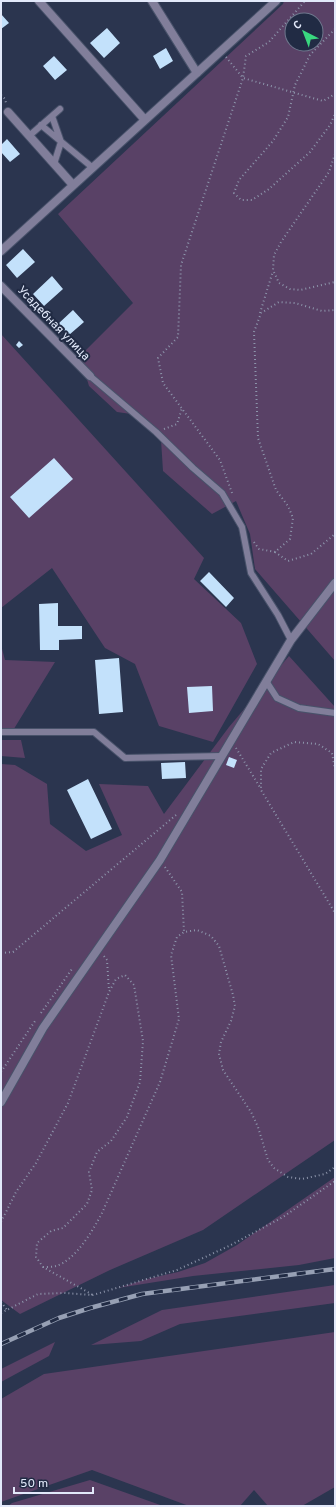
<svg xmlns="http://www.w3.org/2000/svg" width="336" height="1507" font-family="Overpass,sans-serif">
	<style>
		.green { fill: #594166; fill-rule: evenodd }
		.building { fill: #c3e1fb }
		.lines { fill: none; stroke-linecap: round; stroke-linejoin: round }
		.lane-casing { stroke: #48526a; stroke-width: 8 }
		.street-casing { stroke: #48526a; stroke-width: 10 }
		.path { stroke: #8d95ab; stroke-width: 2; stroke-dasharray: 1 3; stroke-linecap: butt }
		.lane { stroke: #817e9a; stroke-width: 6 }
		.street { stroke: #817e9a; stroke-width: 8 }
		.rail-casing { stroke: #97a0b4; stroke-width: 4.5 }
		.rail { stroke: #212b44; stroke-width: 3; stroke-dasharray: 9; stroke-linecap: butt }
		.labels { text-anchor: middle; stroke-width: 4; stroke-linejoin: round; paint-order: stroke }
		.street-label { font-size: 12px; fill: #e2e9fa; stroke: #212b44 }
	</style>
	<rect width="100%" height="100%" fill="#2b354f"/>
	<path class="green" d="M 284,1 L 335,1 L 335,661 L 255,569 L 250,534 L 236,501 L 212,514 L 163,471 L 161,440 L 138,415 L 117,412 L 89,386 L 80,356 L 133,303 L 58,214 L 283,4 ZM 292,20 L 316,20 L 316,44 L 292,44 Z
		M 1,334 L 204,558 L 194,579 L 241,623 L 257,664 L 213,742 L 159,726 L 135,664 L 105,648 L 52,568 L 1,608 Z
		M 1,645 L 5,660 L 55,662 L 12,732 L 1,730 Z
		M 289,656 L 335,707 L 335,1140 L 203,1230 L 110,1270 L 20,1314 L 1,1300 L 1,764 L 15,765 L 47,784 L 50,824 L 86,851 L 122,835 L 99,784 L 148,786 L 164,814 L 229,727 Z
		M 1,740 L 21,740 L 25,758 L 1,756 Z
		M 335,1177 L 335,1258 L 299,1265 L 193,1276 L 118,1288 L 147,1279 L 178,1272 L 205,1263 L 237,1245 Z
		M 335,1285 L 335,1303 L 180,1324 L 141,1341 L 91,1345 L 162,1310 Z
		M 335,1332 L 335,1487 L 302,1506 L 268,1506 L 254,1490 L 240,1506 L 189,1506 L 92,1470 L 1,1502 L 1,1399 L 44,1374 Z
		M 55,1342 L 49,1356 L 1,1382 L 1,1369 Z
		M 90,1480 L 163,1506 L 8,1506 L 12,1503 Z"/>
	<path class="building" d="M 1,14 L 9,23 L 1,29 Z
		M 107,28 L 120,43 L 104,58 L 90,43 Z
		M 166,48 L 173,61 L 160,69 L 153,56 Z
		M 54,56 L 67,70 L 55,80 L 43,66 Z
		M 7,139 L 20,154 L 10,162 L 1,152 L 1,145 Z
		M 23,249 L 35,262 L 17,278 L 6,265 Z
		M 52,276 L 63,289 L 44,306 L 33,294 Z
		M 73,310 L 84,322 L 69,335 L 58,324 Z
		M 19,341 L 23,345 L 19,348 L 16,345 Z
		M 54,458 L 73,479 L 29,518 L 10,497 Z
		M 209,572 L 234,598 L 226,607 L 200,581 Z
		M 58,603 L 58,626 L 82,626 L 82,639 L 59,640 L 59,650 L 40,650 L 39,604 Z
		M 119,658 L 123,712 L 99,714 L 95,660 Z
		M 212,686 L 213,711 L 189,713 L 187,687 Z
		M 229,757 L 237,760 L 234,768 L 226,765 Z
		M 185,762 L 186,778 L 162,779 L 161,763 Z
		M 88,779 L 112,829 L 91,839 L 67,790 Z"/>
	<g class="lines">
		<g class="lane-casing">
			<path id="lane" d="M 52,116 L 61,142 L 54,164
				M 41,125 L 93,168
				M 29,136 L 60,109
				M 90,376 L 156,432 L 193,468 L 222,493 L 242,527 L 251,573 L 278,615 L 291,640
				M 266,681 L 277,698 L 299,708 L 335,713
				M 1,732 L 94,732 L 125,758 L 222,756"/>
		</g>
		<g class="street-casing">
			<path id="street" d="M 39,1 L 145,120
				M 152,1 L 197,73
				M 8,112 L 73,185
				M 1,251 L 276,1
				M 1,286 L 90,376
				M 1,1102 L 43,1028 L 160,860 L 291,640 L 335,583"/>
		</g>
		<path class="path" d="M 335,29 L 310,55 L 295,85 L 288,117 L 273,141 L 239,180 L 234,193 L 241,200 L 252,200 L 269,189 L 310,152 L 330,125 L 335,114
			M 226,57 L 243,78 L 323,101 L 335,94
			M 1,95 L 5,99 L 6,103
			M 335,154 L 329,172 L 281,242 L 274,255 L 273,270 L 279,283 L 290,289 L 300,290 L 335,282
			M 260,313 L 273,271
			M 164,429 L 177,424 L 182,408
			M 232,493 L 220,460 L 163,383 L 158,358 L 178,337 L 181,265 L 243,78 L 246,56 L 269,42 L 305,1
			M 254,542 L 259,549 L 275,552 L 290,539 L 293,518 L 288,506 L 276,490 L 258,438 L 254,332 L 261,313 L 279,302 L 295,303 L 322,311 L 335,310
			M 275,552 L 288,561 L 311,554 L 335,534
			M 236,748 L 261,789
			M 335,770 L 332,753 L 318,744 L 294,742 L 271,753 L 261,769 L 261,790 L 335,913
			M 165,867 L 182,892 L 184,932
			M 1,953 L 13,952 L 176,815
			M 104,956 L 107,960 L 109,991
			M 41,1013 L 72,969
			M 1,1072 L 35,1021
			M 1,1222 L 16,1192 L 36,1163 L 68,1103 L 109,992 L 116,979 L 125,975 L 134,985 L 143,1041 L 140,1082 L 127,1117 L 111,1141 L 97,1152 L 89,1172 L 92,1190 L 87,1204 L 63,1228 L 51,1231 L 37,1243 L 36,1257 L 43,1267 L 93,1295
			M 43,1267 C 47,1267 52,1267 56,1266 C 76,1260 93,1230 102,1213 L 160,1082 L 179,1019 L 171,955 L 177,937 L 184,932 L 197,930 L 211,936 L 219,946 L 233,995 L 235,1006 L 231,1021 L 221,1042 L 219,1054 L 223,1070 L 251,1112 L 258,1127 L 268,1160 L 274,1168 L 288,1177 L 302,1179 L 325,1174 L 335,1167
			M 1,1302 L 7,1310
			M 1,1313 L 38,1294 L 64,1293 L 93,1295 L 177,1270 L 229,1246 L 283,1217 L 335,1181"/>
		<use href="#lane" class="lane"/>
		<use href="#street" class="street"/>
		<g class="rail-casing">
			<path id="rail" d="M 1,1344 L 59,1318 L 90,1308 L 142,1294 L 335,1269"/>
		</g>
		<use href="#rail" class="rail"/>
	</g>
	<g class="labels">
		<g class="street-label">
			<text transform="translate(54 323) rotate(46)" y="4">Усадебная улица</text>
		</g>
	</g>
	<rect width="336" height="1507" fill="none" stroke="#e2e9fa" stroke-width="4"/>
	<g transform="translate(304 32) rotate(318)"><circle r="19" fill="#212b44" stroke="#6e778d"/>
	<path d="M0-3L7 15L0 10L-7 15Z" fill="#39d87f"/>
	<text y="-6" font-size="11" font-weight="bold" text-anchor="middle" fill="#e2e9fa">С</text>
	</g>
	<path d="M14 1487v6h79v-6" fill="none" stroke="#e2e9fa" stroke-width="2"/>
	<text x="20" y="1487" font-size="12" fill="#e2e9fa" stroke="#212b44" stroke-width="3" paint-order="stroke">50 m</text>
</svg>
